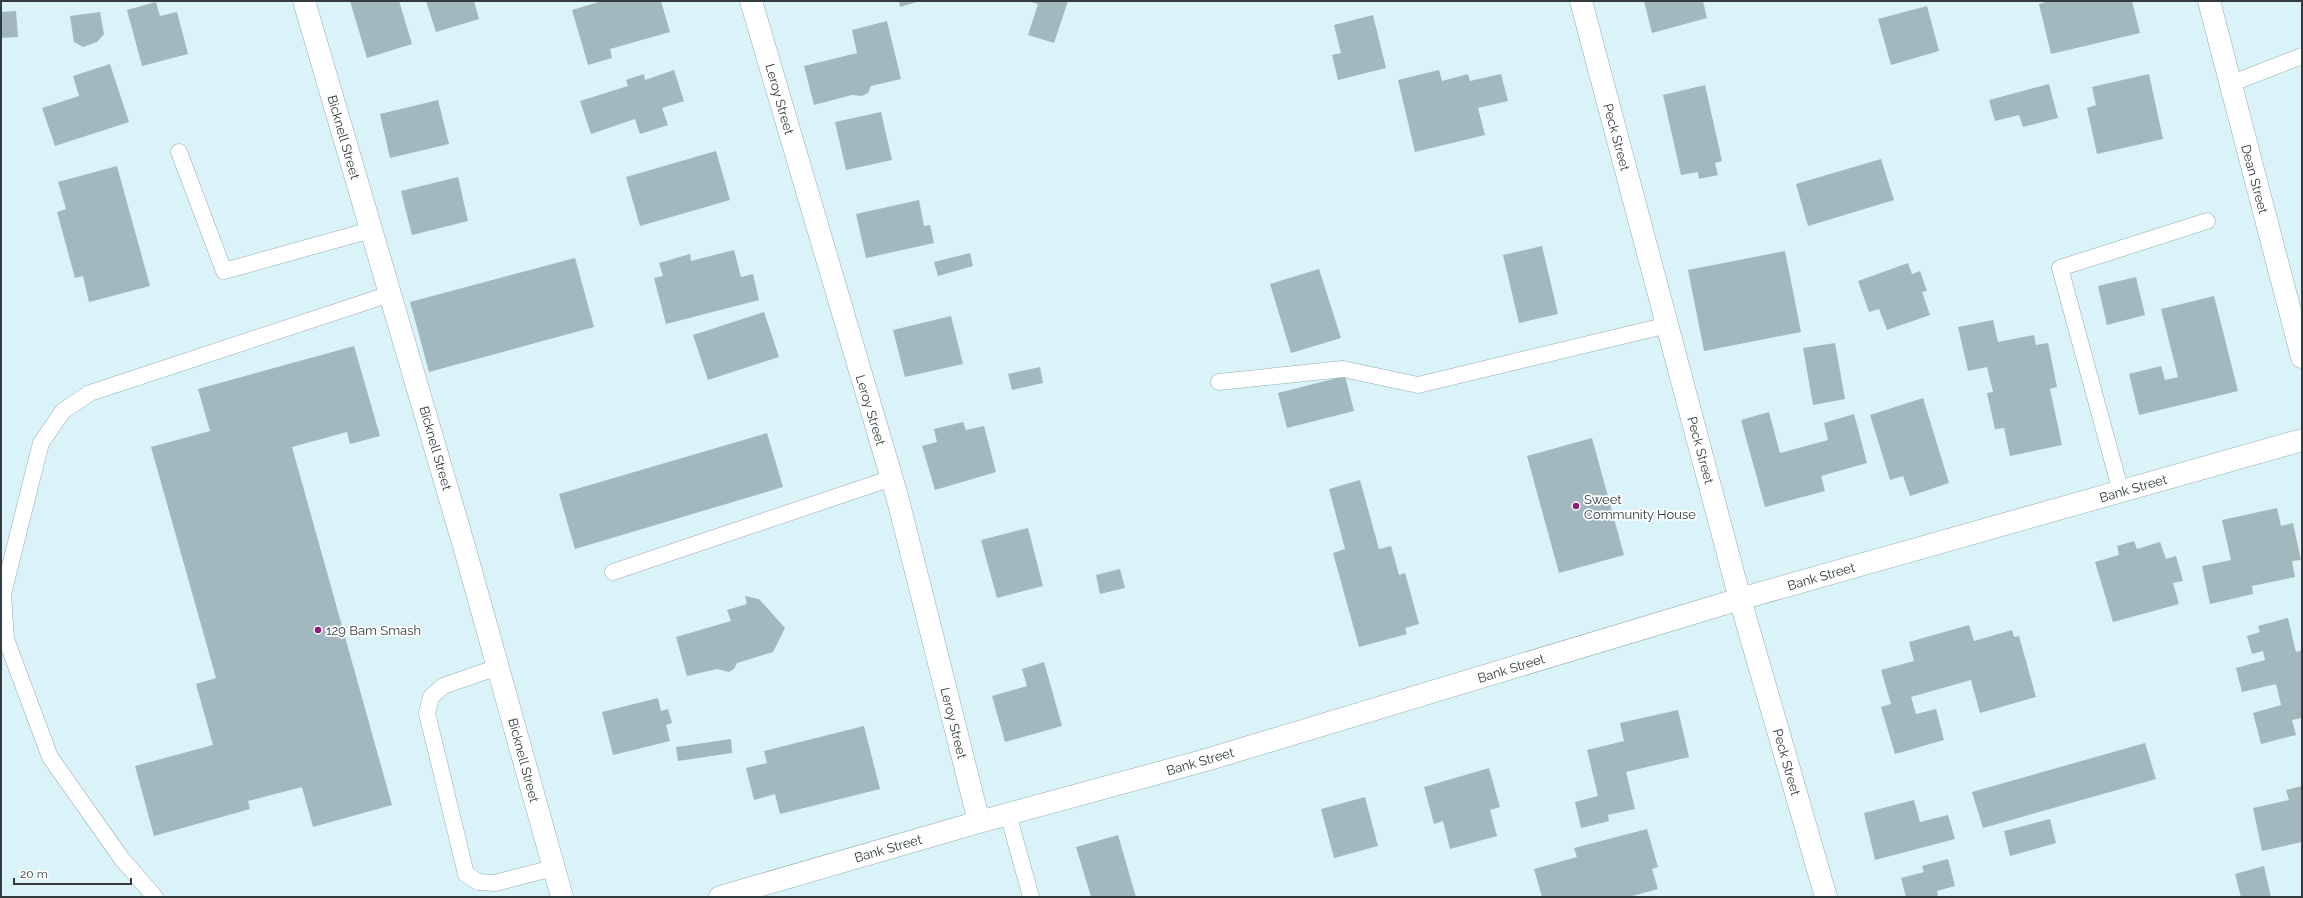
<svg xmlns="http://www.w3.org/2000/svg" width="2303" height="898" font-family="Raleway,sans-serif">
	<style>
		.building { fill: #a1b9be }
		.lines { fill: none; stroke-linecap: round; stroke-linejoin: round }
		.lane-casing { stroke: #93abaf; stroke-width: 17 }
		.street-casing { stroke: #93abaf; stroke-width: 23 }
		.lane { stroke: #fff; stroke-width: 16 }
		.street { stroke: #fff; stroke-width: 22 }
		.poi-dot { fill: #901c7c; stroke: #fff; stroke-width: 1.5 }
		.labels { text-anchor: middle; stroke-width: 3.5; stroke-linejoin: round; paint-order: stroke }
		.street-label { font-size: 13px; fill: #323c3e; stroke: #fff }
		.poi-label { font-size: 13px; fill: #323c3e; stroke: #fff; text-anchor: start }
	</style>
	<rect width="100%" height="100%" fill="#daf3f8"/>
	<path class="building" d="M 350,1 L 399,1 L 412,44 L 367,58 Z
		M 426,1 L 474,1 L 479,19 L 436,32 Z
		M 602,1 L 661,1 L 670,32 L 610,49 L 612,58 L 588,65 L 572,10 Z
		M 899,1 L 920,1 L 900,7 Z
		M 1028,1 L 1068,1 L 1054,43 L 1028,35 L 1038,4 Z
		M 1644,1 L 1703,1 L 1707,18 L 1652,33 Z
		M 2049,1 L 2132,1 L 2140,33 L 2051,54 L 2039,4 Z
		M 156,2 L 160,16 L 177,12 L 188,54 L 142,66 L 127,10 Z
		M 1927,6 L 1939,51 L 1891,65 L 1878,19 Z
		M 16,11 L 18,37 L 1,38 L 1,12 Z
		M 100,12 L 104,34 L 97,42 L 83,47 L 74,42 L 70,16 Z
		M 1373,15 L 1386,68 L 1338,80 L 1332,55 L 1341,53 L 1334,25 Z
		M 887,21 L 901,79 L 871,86 L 868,93 L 862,96 L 852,95 L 814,105 L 804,66 L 857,53 L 852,30 Z
		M 110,64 L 129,122 L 55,146 L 42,108 L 79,96 L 73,76 Z
		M 674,70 L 684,101 L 662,108 L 668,125 L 640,134 L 635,119 L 591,134 L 580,101 L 628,86 L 626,80 L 644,74 L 645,80 Z
		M 1439,70 L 1442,81 L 1468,74 L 1470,81 L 1501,74 L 1508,101 L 1478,108 L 1485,135 L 1415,152 L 1398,80 Z
		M 2149,74 L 2163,139 L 2097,154 L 2087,108 L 2096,105 L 2092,87 Z
		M 2049,84 L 2058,118 L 2023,127 L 2019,115 L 1995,121 L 1989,100 Z
		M 1705,85 L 1722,161 L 1715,163 L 1718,175 L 1699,179 L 1698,172 L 1681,175 L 1663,95 Z
		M 438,100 L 449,144 L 390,158 L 380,114 Z
		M 881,112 L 892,160 L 846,170 L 835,122 Z
		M 716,151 L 730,200 L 640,226 L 626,177 Z
		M 1881,159 L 1894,200 L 1808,226 L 1796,184 Z
		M 117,166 L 150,286 L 89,302 L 83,276 L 75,278 L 57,212 L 66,209 L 58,182 Z
		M 458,177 L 468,221 L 412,235 L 401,191 Z
		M 919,200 L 924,226 L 930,225 L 934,243 L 866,258 L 856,214 Z
		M 1542,246 L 1558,314 L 1519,323 L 1503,255 Z
		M 734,250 L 741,277 L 753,274 L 759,300 L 666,324 L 654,278 L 663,276 L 659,263 L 690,254 L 691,261 Z
		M 1785,251 L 1801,332 L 1704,351 L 1688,270 Z
		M 970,253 L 973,266 L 938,276 L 934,262 Z
		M 575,258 L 594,327 L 429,372 L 410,302 Z
		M 1908,263 L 1912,274 L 1920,271 L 1927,291 L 1922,292 L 1930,315 L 1887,330 L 1879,309 L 1869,312 L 1858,281 Z
		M 1319,269 L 1341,338 L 1291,353 L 1270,284 Z
		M 2136,277 L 2145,315 L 2107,325 L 2098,286 Z
		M 2214,296 L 2238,391 L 2139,415 L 2129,374 L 2161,366 L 2165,380 L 2178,377 L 2161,309 Z
		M 764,312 L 779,357 L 708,380 L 693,335 Z
		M 951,316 L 963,364 L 905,377 L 893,330 Z
		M 1993,320 L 1998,342 L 2034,335 L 2036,345 L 2048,343 L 2057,387 L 2050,389 L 2062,445 L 2010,456 L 2004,428 L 1995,429 L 1987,393 L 1993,392 L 1987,367 L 1968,371 L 1958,327 Z
		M 1835,343 L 1845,399 L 1813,405 L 1803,348 Z
		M 354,346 L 380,436 L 350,444 L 347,432 L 292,447 L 392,805 L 313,827 L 302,787 L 248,801 L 250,809 L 154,836 L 135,766 L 213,745 L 196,684 L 216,678 L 151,447 L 210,431 L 198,389 Z
		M 1040,367 L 1043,383 L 1012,390 L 1008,374 Z
		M 1345,376 L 1354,411 L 1287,428 L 1278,393 Z
		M 1923,398 L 1949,483 L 1910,496 L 1903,476 L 1890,480 L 1870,415 Z
		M 1769,412 L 1780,453 L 1828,440 L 1824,423 L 1854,414 L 1867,463 L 1821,476 L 1825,491 L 1765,507 L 1741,420 Z
		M 963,422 L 966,430 L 984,426 L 996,472 L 935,490 L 922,446 L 937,442 L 934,429 Z
		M 767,433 L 783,487 L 575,549 L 559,494 Z
		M 1592,438 L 1624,555 L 1559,573 L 1527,456 Z
		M 1360,480 L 1379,549 L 1391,546 L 1399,575 L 1405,573 L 1419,624 L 1405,628 L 1407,634 L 1359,647 L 1333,553 L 1345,549 L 1329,489 Z
		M 2277,508 L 2281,526 L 2293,523 L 2301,560 L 2292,561 L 2295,577 L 2252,586 L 2253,594 L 2210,604 L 2202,566 L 2231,560 L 2222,520 Z
		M 1028,528 L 1043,586 L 997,598 L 981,540 Z
		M 2134,541 L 2137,549 L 2160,542 L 2166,559 L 2176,556 L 2183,581 L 2173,583 L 2179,604 L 2113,622 L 2095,562 L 2119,555 L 2117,546 Z
		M 1120,569 L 1125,588 L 1100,594 L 1096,575 Z
		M 745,596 L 759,599 L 785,628 L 773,652 L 737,663 L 734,669 L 729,672 L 717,669 L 687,676 L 676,637 L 731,621 L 727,610 L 747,604 Z
		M 2288,618 L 2296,652 L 2302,650 L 2302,718 L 2292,720 L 2296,735 L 2261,744 L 2253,713 L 2281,705 L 2276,684 L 2242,692 L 2236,668 L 2265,660 L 2263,651 L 2252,654 L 2247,636 L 2260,632 L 2258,626 Z
		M 1969,625 L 1974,641 L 2012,630 L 2014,637 L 2019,636 L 2036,697 L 1980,713 L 1971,680 L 1911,697 L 1916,714 L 1936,709 L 1944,740 L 1895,754 L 1881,707 L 1891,704 L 1881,670 L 1914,661 L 1909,642 Z
		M 1044,662 L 1062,726 L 1005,742 L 992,696 L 1027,686 L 1022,669 Z
		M 658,698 L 661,711 L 668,709 L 672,723 L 666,725 L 670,741 L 613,755 L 602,712 Z
		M 1678,710 L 1689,757 L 1626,772 L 1635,809 L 1608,815 L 1609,821 L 1581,828 L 1575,802 L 1598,796 L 1587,750 L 1624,741 L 1620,723 Z
		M 864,726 L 880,789 L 780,814 L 775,794 L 754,800 L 746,768 L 767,763 L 764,751 Z
		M 731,739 L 732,753 L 678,761 L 676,747 Z
		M 2145,743 L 2156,779 L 1983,828 L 1972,792 Z
		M 1489,768 L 1500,807 L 1490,810 L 1497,836 L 1450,849 L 1443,821 L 1434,824 L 1424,787 Z
		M 2302,786 L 2302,842 L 2262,851 L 2253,808 L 2289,800 L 2286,790 Z
		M 1365,797 L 1378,846 L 1334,858 L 1321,809 Z
		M 1914,800 L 1920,822 L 1948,815 L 1955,839 L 1875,860 L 1864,813 Z
		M 2050,819 L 2056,843 L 2010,856 L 2004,831 Z
		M 1647,829 L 1658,867 L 1652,869 L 1658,889 L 1629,897 L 1542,897 L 1534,869 L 1577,857 L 1574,848 Z
		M 1118,835 L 1136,897 L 1091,897 L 1076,847 Z
		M 1948,859 L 1955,886 L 1937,891 L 1938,897 L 1906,897 L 1901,878 L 1924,872 L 1922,866 Z
		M 2264,866 L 2271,897 L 2241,897 L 2235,874 Z"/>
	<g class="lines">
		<g class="lane-casing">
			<path id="lane" d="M 2230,84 L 2302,56
				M 179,152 L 224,271 L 371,230
				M 1219,382 L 1343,369 L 1418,385 L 1668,325
				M 2121,492 L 2060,268 L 2207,221
				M 613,572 L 892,478
				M 498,667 L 443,686 L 431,697 L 427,713 L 466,874 L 478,882 L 495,883 L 553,868
				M 1008,814 L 1031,897
				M 155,897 L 122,859 L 50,757 L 6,639 L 3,594 L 41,443 L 63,411 L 90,393 L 390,294"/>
		</g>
		<g class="street-casing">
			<path id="street" d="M 304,1 L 464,546 L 562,897
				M 751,1 L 897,496 L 979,822
				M 1581,1 L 1740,599 L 1826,897
				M 2209,1 L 2302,357
				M 720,897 L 979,822 L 1206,760 L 1740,599 L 2302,440"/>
		</g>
		<use href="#lane" class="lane"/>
		<use href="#street" class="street"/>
	</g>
	<g class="poi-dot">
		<circle cx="1576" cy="506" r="4"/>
		<circle cx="318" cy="630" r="4"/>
	</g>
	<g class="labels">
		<g class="street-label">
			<text transform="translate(780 99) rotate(74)" y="5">Leroy Street</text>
			<text transform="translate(344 137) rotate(74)" y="5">Bicknell Street</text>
			<text transform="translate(1617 137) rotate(75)" y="5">Peck Street</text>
			<text transform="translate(2255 179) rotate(75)" y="5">Dean Street</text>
			<text transform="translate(871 410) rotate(73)" y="5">Leroy Street</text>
			<text transform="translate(436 448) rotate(74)" y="5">Bicknell Street</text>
			<text transform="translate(1701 450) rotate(75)" y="5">Peck Street</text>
			<text transform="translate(2133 488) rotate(-16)" y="5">Bank Street</text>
			<text transform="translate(1821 576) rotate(-16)" y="5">Bank Street</text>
			<text transform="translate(1511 668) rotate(-17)" y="5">Bank Street</text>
			<text transform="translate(954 723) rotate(76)" y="5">Leroy Street</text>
			<text transform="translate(524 760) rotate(75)" y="5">Bicknell Street</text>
			<text transform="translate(1200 761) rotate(-16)" y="5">Bank Street</text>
			<text transform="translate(1787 762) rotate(74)" y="5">Peck Street</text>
			<text transform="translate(888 848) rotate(-16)" y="5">Bank Street</text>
		</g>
		<g class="poi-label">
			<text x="1584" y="504">Sweet<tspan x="1584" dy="15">Community House</tspan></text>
			<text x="326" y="635">129 Bam Smash</text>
		</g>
	</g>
	<rect width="2303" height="898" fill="none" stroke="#323c3e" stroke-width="4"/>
	<path d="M14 878v6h117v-6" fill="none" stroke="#323c3e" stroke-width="2"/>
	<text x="20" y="878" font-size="12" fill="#323c3e" stroke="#ffffff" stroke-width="3" paint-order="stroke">20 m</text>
</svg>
